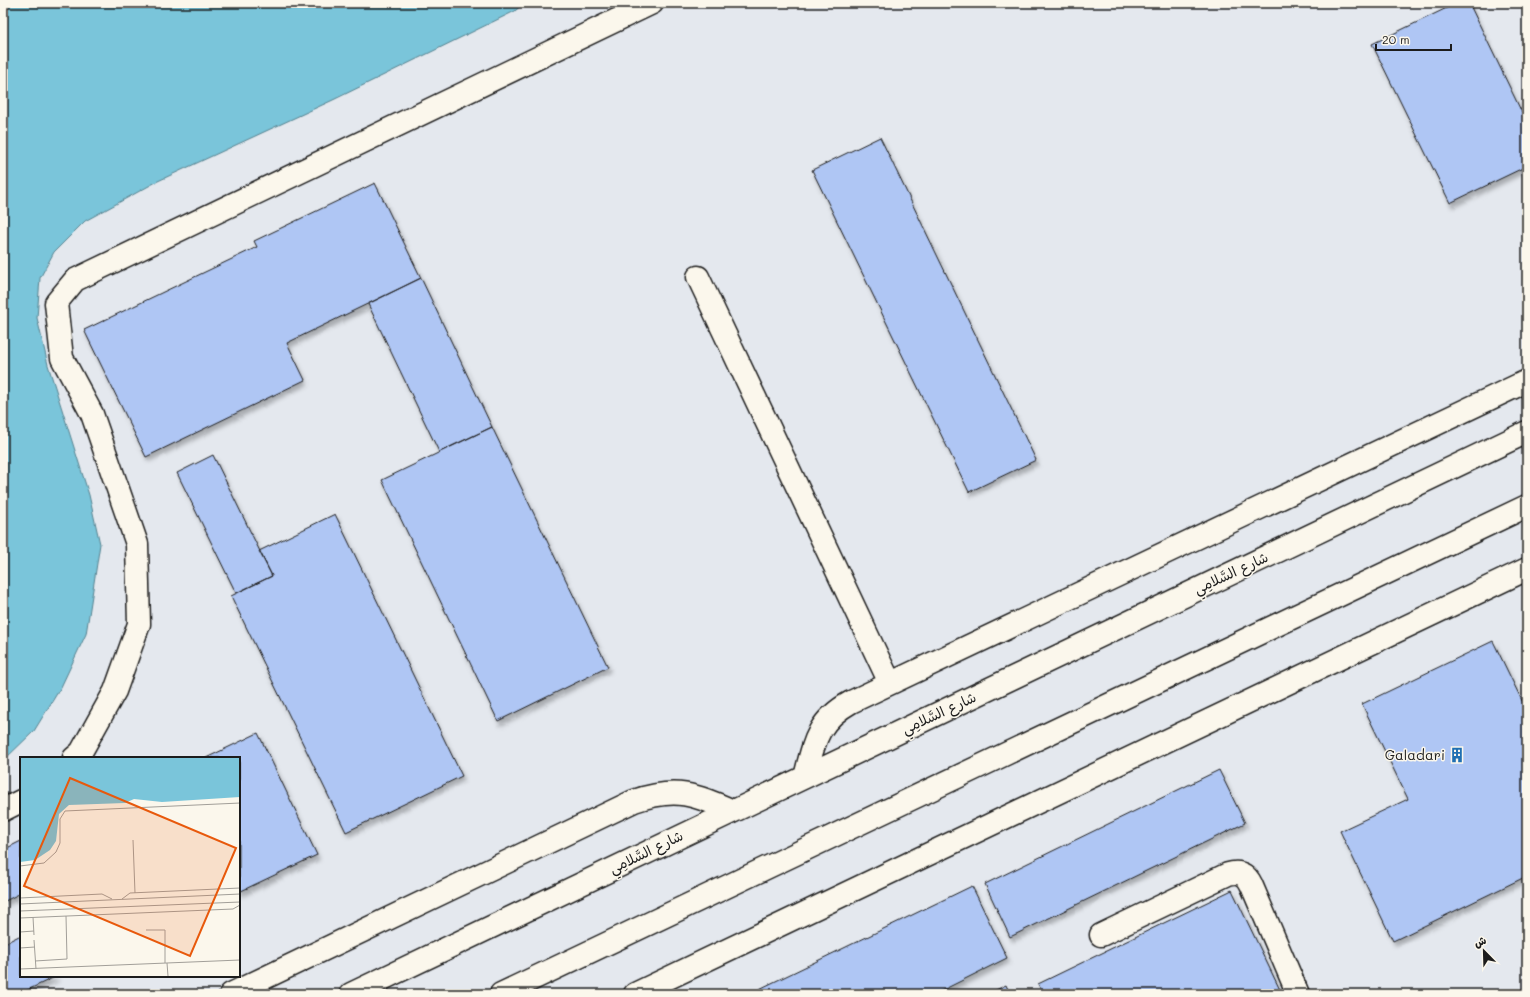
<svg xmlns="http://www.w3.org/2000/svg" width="1530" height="997" font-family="Mali,'Playpen Sans Arabic',sans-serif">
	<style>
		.built { fill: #e4e8ee; fill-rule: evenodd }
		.water { fill: #7ac5da; stroke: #54818e }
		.building { fill: #afc6f4; stroke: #1c1c1c; filter: url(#shadow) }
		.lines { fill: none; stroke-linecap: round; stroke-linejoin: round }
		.minor-casing { stroke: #1c1c1c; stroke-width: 25 }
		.minor { stroke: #fbf7ec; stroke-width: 22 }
		.labels { text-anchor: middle; stroke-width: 3; stroke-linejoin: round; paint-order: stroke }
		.street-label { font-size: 14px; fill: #1c1c1c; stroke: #fbf7ec }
		.poi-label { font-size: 14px; fill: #1c1c1c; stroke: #fbf7ec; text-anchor: end }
		.inset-road { fill: none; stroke: #a29f99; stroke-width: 1 }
		.view { fill: #e8590c; fill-opacity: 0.15; stroke: #e8590c; stroke-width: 2 }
		.inset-edge { fill: none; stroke: #1c1c1c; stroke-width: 2 }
	</style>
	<defs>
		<filter id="shadow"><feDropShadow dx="2.5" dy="4.5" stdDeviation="2" flood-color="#0004"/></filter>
	</defs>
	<rect width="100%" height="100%" fill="#fbf7ec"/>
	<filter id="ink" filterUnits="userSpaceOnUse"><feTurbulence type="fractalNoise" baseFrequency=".025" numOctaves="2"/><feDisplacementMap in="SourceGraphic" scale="8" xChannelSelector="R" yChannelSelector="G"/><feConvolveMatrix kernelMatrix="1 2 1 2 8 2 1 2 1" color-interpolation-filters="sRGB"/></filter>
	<g filter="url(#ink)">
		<path class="built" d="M 524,3 L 1527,3 L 1527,994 L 3,994 L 3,761 L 34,731 L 61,687 L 86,634 L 100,544 L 89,495 L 48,365 L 37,318 L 40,278 L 54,252 L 85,221 L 158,181 L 515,11 ZM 21,758 L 239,758 L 239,976 L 21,976 Z"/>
		<path class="water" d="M 3,3 L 524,3 L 515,11 L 333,100 L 158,181 L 85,221 L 54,252 L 40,278 L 37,318 L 48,365 L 89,495 L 100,544 L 86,634 L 61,687 L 34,731 L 3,761 Z"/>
		<path class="building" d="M 1457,3 L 1469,3 L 1527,123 L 1527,166 L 1450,203 L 1372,44 Z
			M 880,137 L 1036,460 L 969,492 L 812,170 Z
			M 375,183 L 421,278 L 287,343 L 305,380 L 146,457 L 84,330 L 257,247 L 254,241 Z
			M 421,278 L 492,427 L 439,452 L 368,304 Z
			M 492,427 L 608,667 L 498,721 L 382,480 Z
			M 213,455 L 272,576 L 236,593 L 177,473 Z
			M 335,514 L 462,776 L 346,832 L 231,596 L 272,576 L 259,551 Z
			M 1493,641 L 1527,711 L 1527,876 L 1393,941 L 1340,831 L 1408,799 L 1362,704 Z
			M 258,733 L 317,855 L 239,892 L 239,758 L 206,758 Z
			M 1219,770 L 1245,823 L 1010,937 L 985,884 Z
			M 21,841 L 21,893 L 3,902 L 3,850 Z
			M 972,886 L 1007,958 L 935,994 L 749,994 Z
			M 1232,890 L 1282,994 L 1043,994 L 1038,984 Z
			M 21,935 L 21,976 L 57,976 L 19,994 L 3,994 L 3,944 Z
			M 1006,985 L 1010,994 L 988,994 Z"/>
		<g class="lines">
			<g class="minor-casing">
				<path id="minor" d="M 698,277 L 890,683
					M 74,758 L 81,752 L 115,691 L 139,624 L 137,544 L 92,414 L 62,358 L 56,303 L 75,280 L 652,3
					M 805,777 C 814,742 817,721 851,702 L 1527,381
					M 3,810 L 21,801
					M 1101,935 L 1228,874 C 1239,871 1246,874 1251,884 L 1298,994
					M 231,994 L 634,801 C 676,787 694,794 733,811
					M 351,994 L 1527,432
					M 501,994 L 1527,506
					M 635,994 L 1527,569"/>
			</g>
			<use href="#minor" class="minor"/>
		</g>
	</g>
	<defs>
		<g id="building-bare" transform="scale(1.2)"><path d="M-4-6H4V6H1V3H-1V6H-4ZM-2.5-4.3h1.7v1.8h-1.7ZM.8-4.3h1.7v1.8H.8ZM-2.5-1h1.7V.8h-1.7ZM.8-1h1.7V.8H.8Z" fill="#1f6fb2" stroke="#fbf7ec" stroke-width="2.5" paint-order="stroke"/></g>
	</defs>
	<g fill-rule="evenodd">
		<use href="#building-bare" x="1457" y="755"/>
	</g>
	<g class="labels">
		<g class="street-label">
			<text transform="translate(1231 573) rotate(-25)" y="5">شارع السَّلامِي</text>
			<text transform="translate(939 713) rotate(-25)" y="5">شارع السَّلامِي</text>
			<text transform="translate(646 852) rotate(-26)" y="5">شارع السَّلامِي</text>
		</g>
		<g class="poi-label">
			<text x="1445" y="760">Galadari</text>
		</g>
	</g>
	<g transform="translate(20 757)">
		<rect width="220" height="220" fill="#fbf7ec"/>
		<path d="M 0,1 L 220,1 L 220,40 L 142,45 L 114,42 L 105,46 L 49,48 L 39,57 L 36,84 L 30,93 L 15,103 L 0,105 Z" fill="#7ac5da"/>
		<path class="inset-road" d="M 113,83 L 115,136M 0,109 L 24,106 L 36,95 L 40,86 L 40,62 L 45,54 L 220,46M 0,141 L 82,137 L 92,142M 102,142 L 110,136 L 220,131M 0,147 L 220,137M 0,154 L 220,145M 13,160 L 14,178M 0,161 L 213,152 L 220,148M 126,173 L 145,173 L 145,206M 0,175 L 14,174M 14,183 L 16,212M 0,191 L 15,190M 15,204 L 47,202 L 46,159M 147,206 L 148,219M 0,212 L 220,203"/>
		<path class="view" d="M 50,21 L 216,91 L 170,199 L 4,129 Z"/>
		<rect width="220" height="220" class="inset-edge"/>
	</g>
	<rect width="1530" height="997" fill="none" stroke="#fbf7ec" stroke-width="16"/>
	<rect x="8" y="8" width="1514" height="981" fill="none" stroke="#1c1c1c" stroke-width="1.5" filter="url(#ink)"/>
	<g transform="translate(1484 951) rotate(337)" stroke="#fbf7ec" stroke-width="3" paint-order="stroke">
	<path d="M0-3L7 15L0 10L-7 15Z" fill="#1c1c1c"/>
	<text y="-6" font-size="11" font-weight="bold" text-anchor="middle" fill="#1c1c1c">ش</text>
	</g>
	<path d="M1376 44v6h75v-6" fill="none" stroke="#1c1c1c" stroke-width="2"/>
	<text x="1382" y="44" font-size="12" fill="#1c1c1c" stroke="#fbf7ec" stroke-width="3" paint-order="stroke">20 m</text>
</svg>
